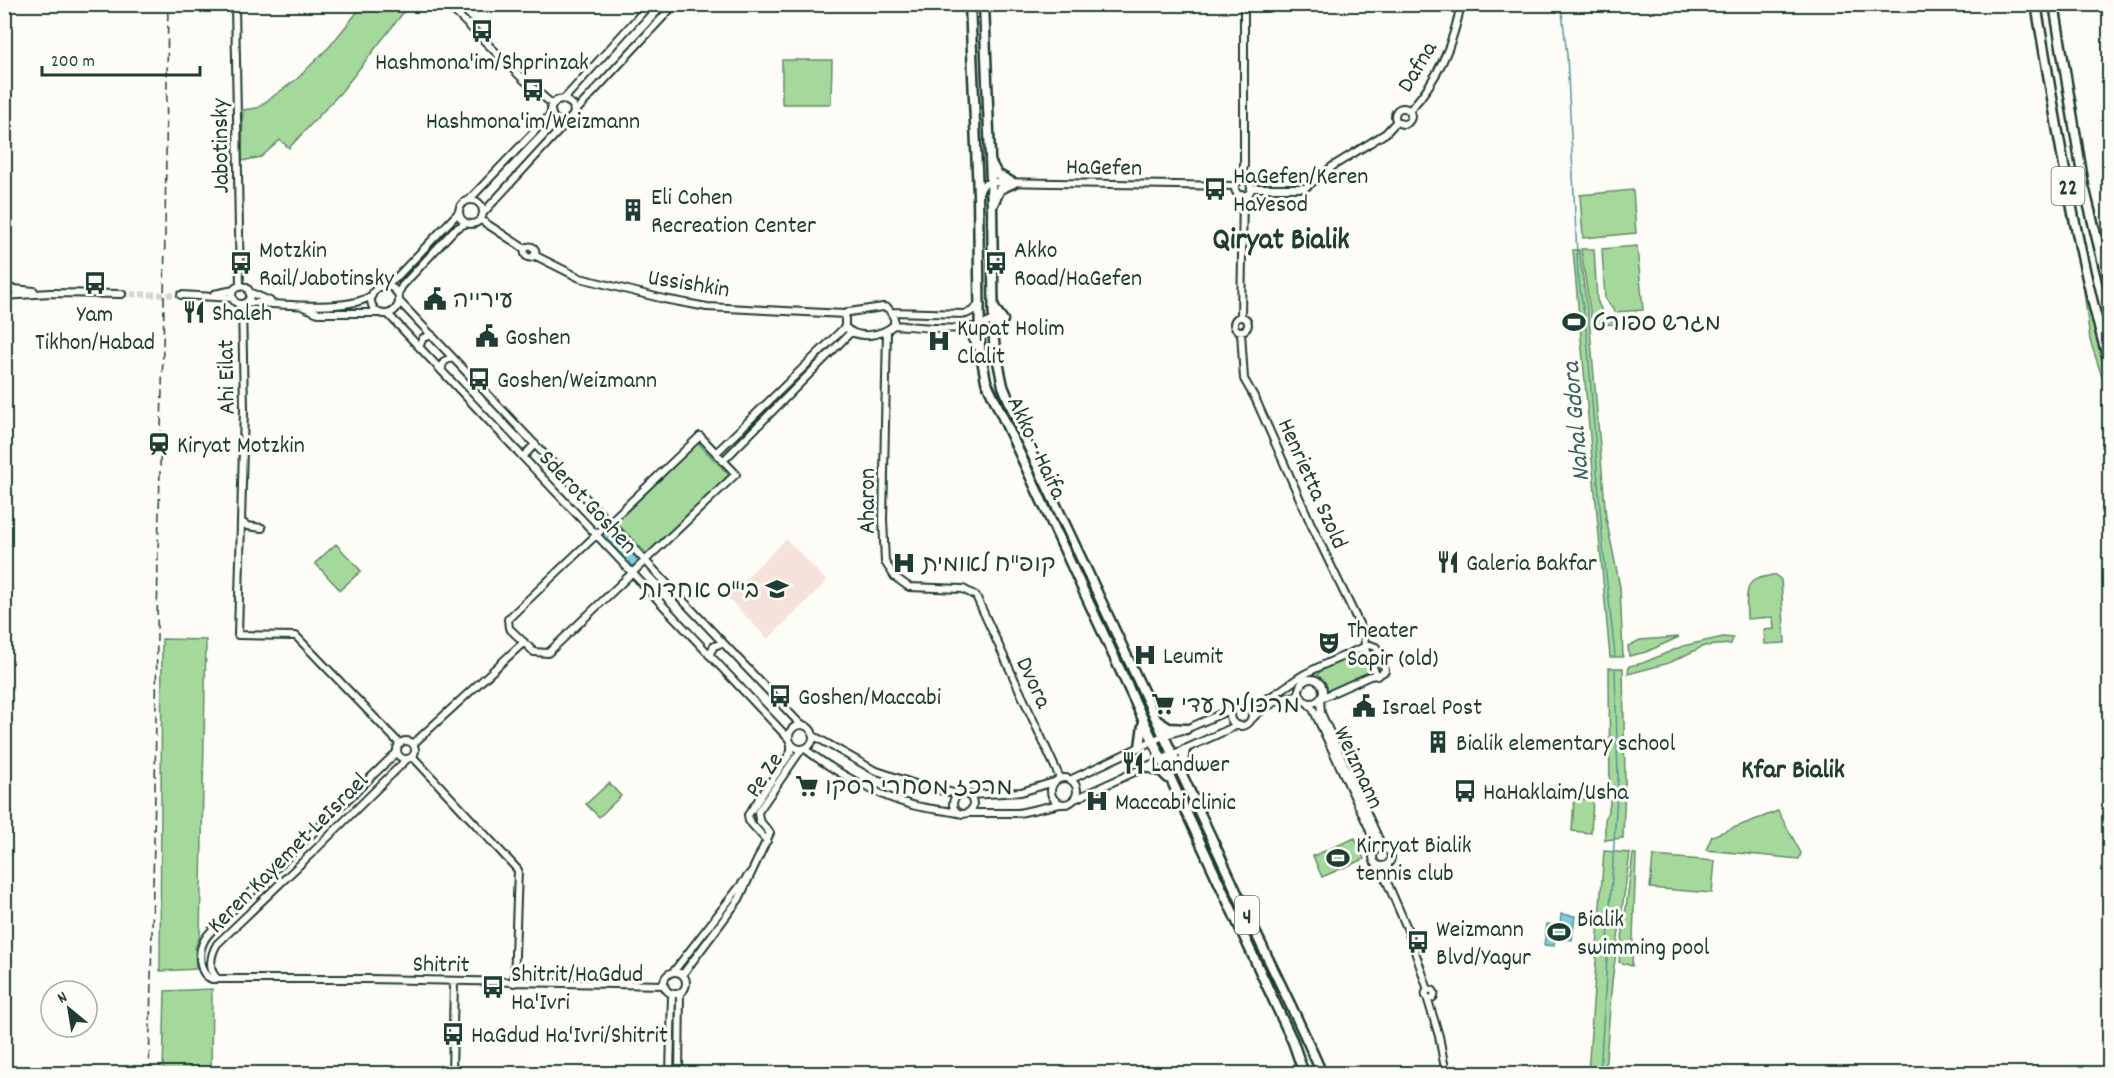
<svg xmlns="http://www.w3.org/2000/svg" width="2114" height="1078" font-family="Dekko,'Playpen Sans Hebrew',sans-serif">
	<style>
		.built { fill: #f5e3db }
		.green { fill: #a5d99c; stroke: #628b68; stroke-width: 1.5 }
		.water { fill: #7ecdd9; stroke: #589397; stroke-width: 1.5 }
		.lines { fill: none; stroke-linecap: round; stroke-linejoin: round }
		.stream { stroke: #589397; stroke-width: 1.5 }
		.secondary-tunnel { stroke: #d1d6d0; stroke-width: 6; stroke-dasharray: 6 3; stroke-linecap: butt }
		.secondary-casing { stroke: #1f3d34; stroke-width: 10 }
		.highway-casing { stroke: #1f3d34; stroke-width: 13 }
		.secondary { stroke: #fdfcf7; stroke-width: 6 }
		.highway { stroke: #fdfcf7; stroke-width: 8 }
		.rail { stroke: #1f3d34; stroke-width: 1.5; stroke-dasharray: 9 4.5; stroke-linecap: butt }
		.labels { text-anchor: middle; stroke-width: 6; stroke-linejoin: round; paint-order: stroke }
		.shield { fill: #fdfcf7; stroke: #62766e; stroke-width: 1.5 }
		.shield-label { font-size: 22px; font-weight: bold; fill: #1f3d34 }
		.poi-label { font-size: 24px; fill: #1f3d34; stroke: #fdfcf7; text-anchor: start }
		.street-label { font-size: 24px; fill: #1f3d34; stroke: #fdfcf7 }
		.water-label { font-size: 26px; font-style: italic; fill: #37615d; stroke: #fdfcf7 }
		.quarter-label { font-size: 27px; font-weight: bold; fill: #1f3d34; stroke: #fdfcf7 }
		.district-label { font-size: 30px; font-weight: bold; fill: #1f3d34; stroke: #fdfcf7 }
	</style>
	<rect width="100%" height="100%" fill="#fdfcf7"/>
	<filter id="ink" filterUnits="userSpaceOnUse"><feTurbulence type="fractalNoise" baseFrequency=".0167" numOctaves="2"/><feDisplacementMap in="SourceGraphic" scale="12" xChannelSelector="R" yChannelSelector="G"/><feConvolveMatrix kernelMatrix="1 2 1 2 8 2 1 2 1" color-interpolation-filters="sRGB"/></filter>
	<g filter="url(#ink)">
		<path class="built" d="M 786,539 L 827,581 L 768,639 L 727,597 Z"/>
		<path class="green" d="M 363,5 L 403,5 L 407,8 L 341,92 L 289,148 L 280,140 L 261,157 L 242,161 L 243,110 L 257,108 L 297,79 L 330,46 Z
			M 782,60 L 832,60 L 831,104 L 782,104 Z
			M 1633,190 L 1636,233 L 1583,238 L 1580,195 Z
			M 1637,246 L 1643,310 L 1615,312 L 1605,299 L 1602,249 Z
			M 1581,249 L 1594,249 L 1597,300 L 1604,316 L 1616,324 L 1592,325 Z
			M 1573,250 L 1579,250 L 1590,329 L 1606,518 L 1620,587 L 1623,657 L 1610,657 Z
			M 2081,267 L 2109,380 L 2109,398 L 2090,340 Z
			M 698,443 L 729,475 L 647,554 L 616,522 Z
			M 336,544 L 361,571 L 340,590 L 315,563 Z
			M 1772,575 L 1776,575 L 1781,580 L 1785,643 L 1765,644 L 1764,630 L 1774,629 L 1773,617 L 1747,619 C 1747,609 1744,588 1753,581 C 1757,577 1767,577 1772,575 Z
			M 1679,637 L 1646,652 L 1629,656 L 1628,646 L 1640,640 Z
			M 1723,637 L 1733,638 L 1731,644 L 1704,646 L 1669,663 L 1628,674 L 1629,666 L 1643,663 L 1683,646 Z
			M 162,639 L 206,640 L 200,935 L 195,948 L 196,969 L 160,971 Z
			M 1363,650 L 1373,674 L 1325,693 L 1321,682 L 1316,676 L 1323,669 Z
			M 1609,668 L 1623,668 L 1625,781 L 1623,838 L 1605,840 L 1605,820 L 1610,805 Z
			M 609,783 L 621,796 L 599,817 L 586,804 Z
			M 1574,799 L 1593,800 L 1591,833 L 1572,831 Z
			M 1778,811 L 1801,853 L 1799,859 L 1706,850 L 1712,836 Z
			M 1355,838 L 1364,859 L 1322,877 L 1313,856 Z
			M 1604,851 L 1630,853 L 1612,981 L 1605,1073 L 1588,1073 Z
			M 1633,854 L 1636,854 L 1632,966 L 1619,962 Z
			M 1653,856 L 1715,861 L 1712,893 L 1650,888 Z
			M 212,989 L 211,1073 L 163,1073 L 165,991 Z"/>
		<path class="water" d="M 610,525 L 643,560 L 632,572 L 598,535 Z
			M 1561,914 L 1575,916 L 1572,940 L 1555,938 L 1554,946 L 1544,945 L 1547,924 L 1560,925 Z"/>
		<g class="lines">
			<path class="stream" d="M 1561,4 L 1567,55 L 1578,274 L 1587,336 L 1603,547 L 1615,655
				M 1600,1074 L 1618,778 L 1615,670"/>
			<path class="secondary-tunnel" d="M 122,294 L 181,295"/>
			<g class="secondary-casing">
				<path id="secondary" d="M 235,4 L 240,287
					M 447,4 L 524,80 L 552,104
					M 564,99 L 650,4
					M1395 116a8 8 0 1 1 16 0a8 8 0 1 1-16 0Z
					M 1410,110 C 1438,79 1453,45 1461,4
					M 574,113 L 573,105 L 564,99 L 557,100 L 551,107 C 550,123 567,127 574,113 L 675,4
					M1235 188a8 8 0 1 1 16 0a8 8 0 1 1-16 0Z
					M 1240,181 L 1244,166 L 1244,4
					M 1251,188 L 1305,188 L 1333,166 L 1386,133 L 1397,121
					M 978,194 L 983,185 L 990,182 L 1235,186
					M459 212a12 12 0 1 1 24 0a12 12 0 1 1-24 0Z
					M 469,200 L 551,114
					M 484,212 L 567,122
					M 481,220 L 525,249
					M524.5 252a5.5 5.5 0 1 1 11 0a5.5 5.5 0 1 1-11 0Z
					M 534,255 L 580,278 L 664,299 L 707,307 L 845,314
					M371 300a14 14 0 1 1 28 0a14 14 0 1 1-28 0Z
					M 385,286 L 395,279 L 459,212
					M232 295a9 9 0 1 1 18 0a9 9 0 1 1-18 0Z
					M 4,288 L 34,291
					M 249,292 L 270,301
					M 214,294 L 234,290
					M 398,294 L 402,286 L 454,230 L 466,223
					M 181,295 L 233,298
					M 4,296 L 50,293 L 122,294
					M 399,301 L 801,725
					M 247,302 C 277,304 346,312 371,296
					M 242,304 L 244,409 L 238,635 L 296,636 L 400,744
					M 301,306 L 318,313 L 379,313
					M 883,307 L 888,308 L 894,318 L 894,325 C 881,336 858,340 845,327 L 845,314 L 849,312 Z
					M 891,312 L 966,314 L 974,310 L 979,304
					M 388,314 L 789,739
					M1234 324a7 7 0 1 1 14 0a7 7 0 1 1-14 0Z
					M 1241,317 L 1243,195
					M 894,325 C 916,326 977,335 993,319
					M 887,331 L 883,520 L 885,562 L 895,577 L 909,587 L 963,589 L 976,596 L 1060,778
					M 1241,332 L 1244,379 L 1256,400 L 1311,524 L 1364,634 L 1365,646
					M 419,347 L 423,338 L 432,335
					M 442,371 C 441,363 445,359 453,358
					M 700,436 L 736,474 L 548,653 L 534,652 L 509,628 L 508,619 Z
					M 716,453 L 845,327
					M 523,457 L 535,444
					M 723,461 L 851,332
					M 242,522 L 247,526 L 262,528
					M 1370,645 L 1376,647 L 1383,660 L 1385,671 L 1377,676 L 1364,647 Z
					M 709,655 L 714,646 L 723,643
					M1299 691a12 12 0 1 1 24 0a12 12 0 1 1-24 0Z
					M 1321,698 L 1370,676 L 1376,675
					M 1320,700 L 1321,713 L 1383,848
					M 1307,702 L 1313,709 L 1369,828 L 1376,850
					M 1243,704 C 1268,705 1285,685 1305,674 C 1323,664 1344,656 1364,647
					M1230 715a11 11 0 1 1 22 0a11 11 0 1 1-22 0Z
					M 1252,719 C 1261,709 1289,691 1302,698
					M789 737a12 12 0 1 1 24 0a12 12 0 1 1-24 0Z
					M 814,736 L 874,770 L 921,786 L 959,794
					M397 750a9 9 0 1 1 18 0a9 9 0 1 1-18 0Z
					M 413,744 L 524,642
					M 805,749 C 833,771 878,796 912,805 C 927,809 943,810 958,813
					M 397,752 L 213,929 C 210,933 206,936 204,941 C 198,952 198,974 212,979 L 370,979 L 664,985
					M 413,757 L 518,870 L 514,983
					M1051 791a13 13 0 1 1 26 0a13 13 0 1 1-26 0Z
					M 1072,779 L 1165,735 L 1186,729 L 1232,709
					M953 804a10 10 0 1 1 20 0a10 10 0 1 1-20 0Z
					M 969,795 L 1021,792 L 1054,782
					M 1075,799 L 1238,725
					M 967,813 L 1019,813 L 1060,804
					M 767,841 L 749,821 L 748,815 L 791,752 L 791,745
					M1373 857a9 9 0 1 1 18 0a9 9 0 1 1-18 0Z
					M 1377,865 L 1387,882 L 1407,928 L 1428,990
					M 1387,882 L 1388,864
					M 674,971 L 751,872
					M664 983a11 11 0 1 1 22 0a11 11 0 1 1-22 0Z
					M 683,974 L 739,899 L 770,833 L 759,820 L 758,812 L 801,750
					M 218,979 C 207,971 211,954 217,944 L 316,849 L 406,760
					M1425.5 994a4.5 4.5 0 1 1 9 0a4.5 4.5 0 1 1-9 0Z
					M 1427,997 L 1439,1036 L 1446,1074
					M 452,1074 L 454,982
					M 670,1074 L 672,994
					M 679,1074 L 680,993"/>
			</g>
			<g class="highway-casing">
				<path id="highway" d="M 970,4 L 978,194 L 980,349 L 986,381 L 1293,1042 L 1304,1074
					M 984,4 L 992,208 L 994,342 L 1003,386 L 1023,435 C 1093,583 1162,731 1231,880 C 1260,945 1294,1008 1322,1074
					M 2036,4 C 2057,125 2075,248 2110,366
					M 2054,4 L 2084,186 L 2110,292
					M 990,161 L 997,174 L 1013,183
					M 993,204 L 1000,189 L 1013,183
					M 962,328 L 972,336 L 979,347
					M 993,332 L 995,327 L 1003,320 L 994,308
					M 1158,721 L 1169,728 L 1186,729
					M 1140,747 L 1143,725
					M 1148,767 L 1162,772 L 1168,778
					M 1182,767 L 1185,750"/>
			</g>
			<use href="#secondary" class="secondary"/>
			<use href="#highway" class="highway"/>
			<path class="rail" d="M 149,1074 L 155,791 L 158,554 L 164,306 L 168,4"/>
		</g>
	</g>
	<defs>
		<g id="bus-bare" transform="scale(1.8)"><path d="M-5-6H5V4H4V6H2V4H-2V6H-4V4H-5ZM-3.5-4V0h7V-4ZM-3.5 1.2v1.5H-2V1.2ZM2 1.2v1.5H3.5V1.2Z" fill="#1f3d34" stroke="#fdfcf7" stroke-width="2.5" paint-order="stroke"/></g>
		<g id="building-bare" transform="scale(1.8)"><path d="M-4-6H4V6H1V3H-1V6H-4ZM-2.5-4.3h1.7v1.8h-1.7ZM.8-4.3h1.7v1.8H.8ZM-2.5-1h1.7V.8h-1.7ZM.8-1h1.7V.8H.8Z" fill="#1f3d34" stroke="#fdfcf7" stroke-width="2.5" paint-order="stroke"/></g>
		<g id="civic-bare" transform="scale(1.8)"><path d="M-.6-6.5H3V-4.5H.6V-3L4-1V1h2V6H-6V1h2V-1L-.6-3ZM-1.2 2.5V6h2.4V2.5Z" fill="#1f3d34" stroke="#fdfcf7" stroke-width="2.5" paint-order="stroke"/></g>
		<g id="restaurant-bare" transform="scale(1.8)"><path d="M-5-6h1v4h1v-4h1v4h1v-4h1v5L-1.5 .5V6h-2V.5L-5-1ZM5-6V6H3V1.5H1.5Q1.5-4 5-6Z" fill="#1f3d34" stroke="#fdfcf7" stroke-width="2.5" paint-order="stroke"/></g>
		<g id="stadium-bare" transform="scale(1.8)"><path d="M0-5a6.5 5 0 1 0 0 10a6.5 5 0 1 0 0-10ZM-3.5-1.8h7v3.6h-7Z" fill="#1f3d34" stroke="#fdfcf7" stroke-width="2.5" paint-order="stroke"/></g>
		<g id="hospital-bare" transform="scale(1.8)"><path d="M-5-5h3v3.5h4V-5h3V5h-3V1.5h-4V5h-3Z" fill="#1f3d34" stroke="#fdfcf7" stroke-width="2.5" paint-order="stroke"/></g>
		<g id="station-bare" transform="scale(1.8)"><path d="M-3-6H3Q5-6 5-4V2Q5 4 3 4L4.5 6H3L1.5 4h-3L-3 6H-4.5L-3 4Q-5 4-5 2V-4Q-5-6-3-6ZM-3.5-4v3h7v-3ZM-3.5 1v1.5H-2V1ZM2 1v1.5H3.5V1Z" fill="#1f3d34" stroke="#fdfcf7" stroke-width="2.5" paint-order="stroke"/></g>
		<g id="school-bare" transform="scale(1.8)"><path d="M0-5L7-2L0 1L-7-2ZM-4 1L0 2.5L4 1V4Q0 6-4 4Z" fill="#1f3d34" stroke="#fdfcf7" stroke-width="2.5" paint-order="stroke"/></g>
		<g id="theatre-bare" transform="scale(1.8)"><path d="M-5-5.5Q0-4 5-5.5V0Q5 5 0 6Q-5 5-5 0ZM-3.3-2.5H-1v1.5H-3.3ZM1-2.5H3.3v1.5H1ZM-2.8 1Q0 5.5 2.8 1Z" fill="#1f3d34" stroke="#fdfcf7" stroke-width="2.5" paint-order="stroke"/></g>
		<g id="supermarket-bare" transform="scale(1.8)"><path d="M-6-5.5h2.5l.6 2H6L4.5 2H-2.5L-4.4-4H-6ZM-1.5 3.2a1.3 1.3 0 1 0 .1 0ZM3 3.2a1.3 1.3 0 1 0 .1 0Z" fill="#1f3d34" stroke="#fdfcf7" stroke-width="2.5" paint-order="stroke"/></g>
	</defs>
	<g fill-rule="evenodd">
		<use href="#bus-bare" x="482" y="31"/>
		<use href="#bus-bare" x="533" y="90"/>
		<use href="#bus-bare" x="1215" y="189"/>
		<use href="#building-bare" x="633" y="210"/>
		<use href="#bus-bare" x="241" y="263"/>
		<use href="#bus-bare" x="996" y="263"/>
		<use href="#bus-bare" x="95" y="283"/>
		<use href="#civic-bare" x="435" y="299"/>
		<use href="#restaurant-bare" x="194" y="312"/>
		<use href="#stadium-bare" x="1574" y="322"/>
		<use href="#civic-bare" x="487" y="336"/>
		<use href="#hospital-bare" x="939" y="341"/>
		<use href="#bus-bare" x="479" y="379"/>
		<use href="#station-bare" x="159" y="444"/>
		<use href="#restaurant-bare" x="1448" y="562"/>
		<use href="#hospital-bare" x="904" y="563"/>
		<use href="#school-bare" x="777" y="589"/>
		<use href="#theatre-bare" x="1329" y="643"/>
		<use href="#hospital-bare" x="1145" y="655"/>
		<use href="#bus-bare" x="780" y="696"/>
		<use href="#supermarket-bare" x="1163" y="704"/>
		<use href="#civic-bare" x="1364" y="706"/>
		<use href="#building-bare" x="1438" y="742"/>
		<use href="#restaurant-bare" x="1133" y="763"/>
		<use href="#supermarket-bare" x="807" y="786"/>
		<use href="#bus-bare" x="1465" y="791"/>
		<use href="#hospital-bare" x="1097" y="801"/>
		<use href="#stadium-bare" x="1338" y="858"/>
		<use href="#stadium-bare" x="1559" y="932"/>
		<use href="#bus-bare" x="1418" y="942"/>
		<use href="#bus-bare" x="493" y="987"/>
		<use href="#bus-bare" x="453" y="1034"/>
	</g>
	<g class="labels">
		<g class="shield">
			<rect x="2051.5" y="167" width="33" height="38" rx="4.5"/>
			<rect x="1235" y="896" width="24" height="38" rx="4.5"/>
		</g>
		<g class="shield-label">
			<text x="2068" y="194">22</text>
			<text x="1247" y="923">4</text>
		</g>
		<g class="poi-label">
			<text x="482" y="69" text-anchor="middle">Hashmona'im/Shprinzak</text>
			<text x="533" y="128" text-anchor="middle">Hashmona'im/Weizmann</text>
			<text x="1233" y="183">HaGefen/Keren<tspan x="1233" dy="28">HaYesod</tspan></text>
			<text x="651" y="204">Eli Cohen<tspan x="651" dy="28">Recreation Center</tspan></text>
			<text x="259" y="257">Motzkin<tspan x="259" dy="28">Rail/Jabotinsky</tspan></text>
			<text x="1014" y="257">Akko<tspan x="1014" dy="28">Road/HaGefen</tspan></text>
			<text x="453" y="307">עירייה</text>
			<text x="212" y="320">Shaleh</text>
			<text x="95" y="321" text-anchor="middle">Yam<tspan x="95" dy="28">Tikhon/Habad</tspan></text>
			<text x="1592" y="330">מגרש ספורט</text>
			<text x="957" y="335">Kupat Holim<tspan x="957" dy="28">Clalit</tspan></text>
			<text x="505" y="344">Goshen</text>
			<text x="497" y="387">Goshen/Weizmann</text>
			<text x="177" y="452">Kiryat Motzkin</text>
			<text x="1466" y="570">Galeria Bakfar</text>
			<text x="922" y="571">קופ"ח לאומית</text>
			<text x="759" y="597" text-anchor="end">בי"ס אחדות</text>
			<text x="1347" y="637">Theater<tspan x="1347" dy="28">Sapir (old)</tspan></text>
			<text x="1163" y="663">Leumit</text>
			<text x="798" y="704">Goshen/Maccabi</text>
			<text x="1181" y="712">מרכולית עדי</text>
			<text x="1382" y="714">Israel Post</text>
			<text x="1456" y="750">Bialik elementary school</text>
			<text x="1151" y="771">Landwer</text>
			<text x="825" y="794">מרכז מסחרי רסקו</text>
			<text x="1483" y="799">HaHaklaim/Usha</text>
			<text x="1115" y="809">Maccabi clinic</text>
			<text x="1356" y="852">Kirryat Bialik<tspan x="1356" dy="28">tennis club</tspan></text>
			<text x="1577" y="926">Bialik<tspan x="1577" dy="28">swimming pool</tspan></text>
			<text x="1436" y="936">Weizmann<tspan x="1436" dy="28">Blvd/Yagur</tspan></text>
			<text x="511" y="981">Shitrit/HaGdud<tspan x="511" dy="28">Ha'Ivri</tspan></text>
			<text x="471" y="1042">HaGdud Ha'Ivri/Shitrit</text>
		</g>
		<g class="street-label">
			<text transform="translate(1416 66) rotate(-59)" y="8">Dafna</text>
			<text transform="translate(219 146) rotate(-91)" y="8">Jabotinsky</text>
			<text transform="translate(1104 166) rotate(1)" y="8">HaGefen</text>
			<text transform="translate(689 282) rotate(9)" y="8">Ussishkin</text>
			<text transform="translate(225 377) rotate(-91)" y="8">Ahi Eilat</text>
			<text transform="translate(1038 447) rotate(65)" y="8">Akko - Haifa</text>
			<text transform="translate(1314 483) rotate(66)" y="8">Henrietta Szold</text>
			<text transform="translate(589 501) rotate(47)" y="8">Sderot Goshen</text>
			<text transform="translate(866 501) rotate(-90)" y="8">Aharon</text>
			<text transform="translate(1035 682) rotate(65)" y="8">Dvora</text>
			<text transform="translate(1360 767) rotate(65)" y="8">Weizmann</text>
			<text transform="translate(763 774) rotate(-56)" y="8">Pe Ze</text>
			<text transform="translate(287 852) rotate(-45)" y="8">Keren Kayemet LeIsrael</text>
			<text transform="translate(441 963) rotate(1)" y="8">Shitrit</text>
		</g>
		<g class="water-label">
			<text transform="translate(1574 422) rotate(-95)" y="9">Nahal Gdora</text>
		</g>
		<g class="quarter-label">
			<text x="1793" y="777">Kfar Bialik</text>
		</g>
		<g class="district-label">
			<text x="1281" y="248">Qiryat Bialik</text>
		</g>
	</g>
	<rect width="2114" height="1078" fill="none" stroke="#fdfcf7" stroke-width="24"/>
	<rect x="12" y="12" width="2090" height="1054" fill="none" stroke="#1f3d34" stroke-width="2" filter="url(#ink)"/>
	<g transform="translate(69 1009) rotate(330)"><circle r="28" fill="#fdfcf7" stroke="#a4b0a9" stroke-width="1.5"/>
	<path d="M0-4.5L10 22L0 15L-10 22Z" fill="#1f3d34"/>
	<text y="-9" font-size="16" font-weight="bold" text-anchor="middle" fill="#1f3d34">N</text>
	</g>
	<path d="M42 66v9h158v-9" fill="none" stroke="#1f3d34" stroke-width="3"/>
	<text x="51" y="66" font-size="18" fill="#1f3d34" stroke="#fdfcf7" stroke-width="4.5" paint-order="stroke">200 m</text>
</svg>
